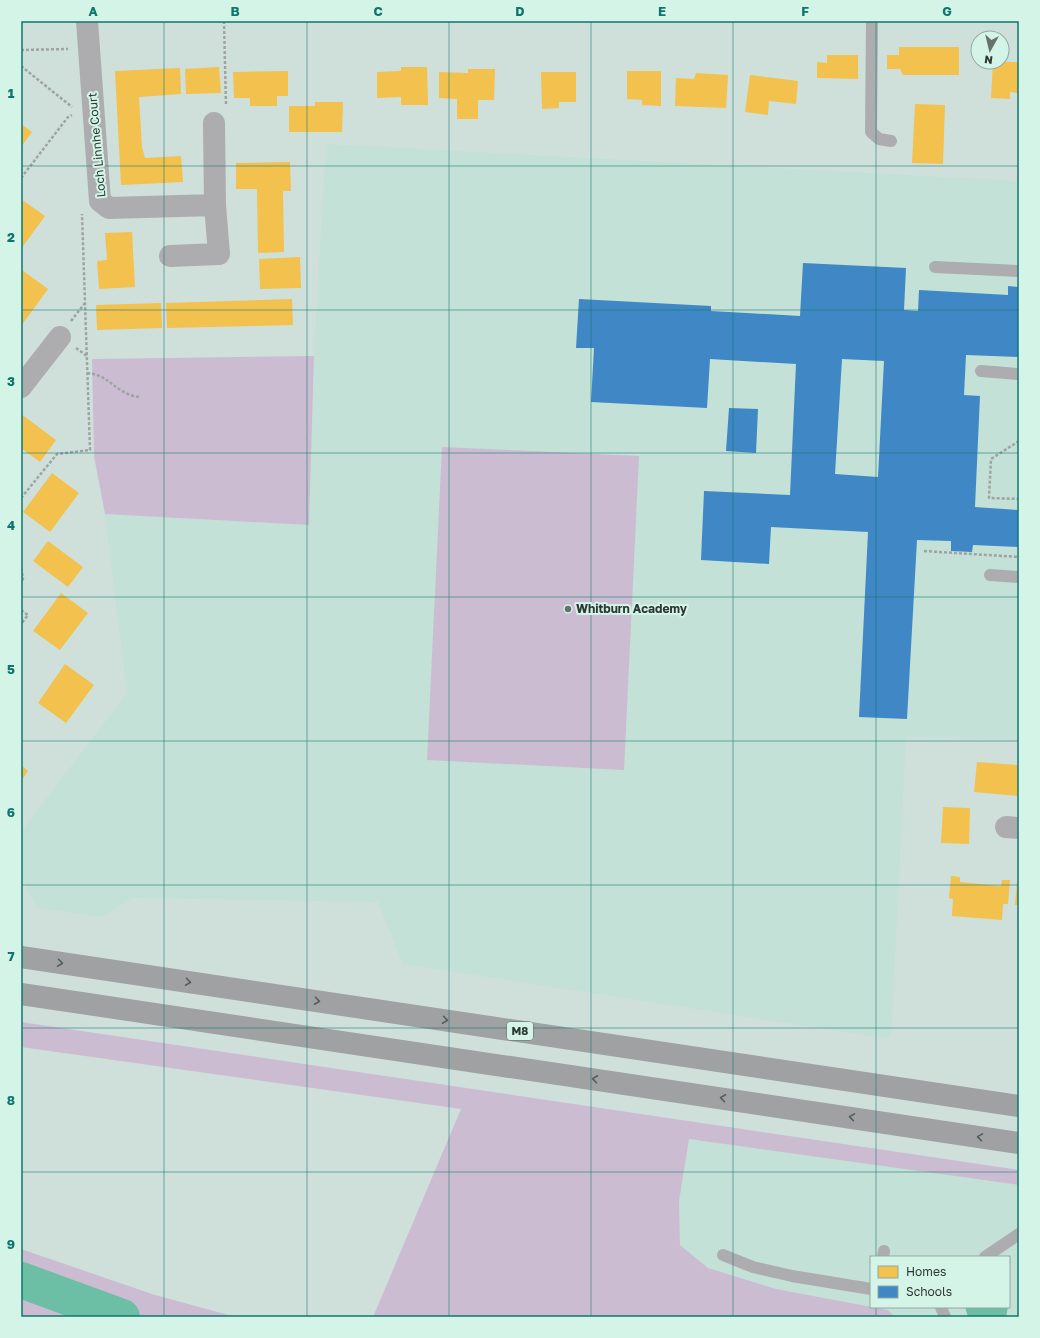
<svg xmlns="http://www.w3.org/2000/svg" width="1040" height="1338" font-family="'Golos Text',sans-serif">
	<style>
		.built { fill: #c3e1d6 }
		.green { fill: #cbbcd2 }
		.water { fill: #6cbea5 }
		.homes { fill: #f2c14e }
		.schools { fill: #3f88c5; fill-rule: evenodd }
		.lines { fill: none; stroke-linecap: round; stroke-linejoin: round }
		.river { stroke: #6cbea5; stroke-width: 36 }
		.path { stroke: #9fa3a2; stroke-width: 2.5; stroke-dasharray: 3 2; stroke-linecap: butt }
		.service { stroke: #adadaf; stroke-width: 12 }
		.minor { stroke: #adadaf; stroke-width: 22 }
		.motorway { stroke: #9fa1a3; stroke-width: 22 }
		.oneway { stroke: #545d5a }
		.grid { fill: none; stroke: #0f766e; stroke-width: 1; stroke-opacity: 0.55 }
		.poi-dot { fill: #65736d; stroke: #d5f4e8; stroke-width: 1.5 }
		.labels { text-anchor: middle; stroke-width: 4; stroke-linejoin: round; paint-order: stroke }
		.shield { fill: #d5f4e8; stroke: #5f7069; stroke-width: 1 }
		.shield-label { font-size: 11px; font-weight: bold; fill: #2c3833 }
		.street-label { font-size: 12px; fill: #2c3833; stroke: #d5f4e8 }
		.poi-label { font-size: 12px; font-weight: bold; fill: #2c3833; stroke: #d5f4e8; text-anchor: start }
		.neatline { fill: none; stroke: #0f766e; stroke-width: 1.5 }
		.grid-label { font-size: 13px; text-anchor: middle; font-weight: bold; fill: #0f766e }
	</style>
	<rect width="100%" height="100%" fill="#cfe0da"/>
	<path class="built" d="M 326,144 L 1019,181 L 1019,740 L 906,737 L 891,1039 L 403,964 L 378,902 L 133,898 L 102,917 L 37,908 L 21,877 L 21,832 L 127,693 L 105,514 L 309,525 L 314,356 Z
		M 689,1139 L 1019,1185 L 1019,1317 L 895,1317 L 888,1310 L 874,1307 L 1009,1307 L 1009,1257 L 871,1257 L 871,1307 L 775,1289 L 708,1268 L 680,1245 L 679,1201 Z"/>
	<path class="green" d="M 314,356 L 309,525 L 105,514 L 94,456 L 92,359 Z
		M 442,447 L 639,456 L 624,770 L 427,760 Z
		M 21,1022 L 1019,1170 L 1019,1185 L 689,1139 L 679,1201 L 680,1245 L 708,1268 L 776,1289 L 888,1310 L 895,1317 L 373,1317 L 461,1109 L 21,1047 Z
		M 21,1249 L 155,1295 L 236,1317 L 21,1317 Z"/>
	<path class="water" d="M 965,1307 L 1008,1307 L 1006,1317 L 968,1317 Z"/>
	<path class="homes" d="M 899,47 L 959,47 L 959,75 L 903,75 L 900,69 L 887,69 L 887,55 L 899,55 Z
		M 827,55 L 858,55 L 858,79 L 817,78 L 817,62 L 827,63 Z
		M 993,62 L 1019,62 L 1019,93 L 1010,92 L 1010,99 L 991,98 Z
		M 219,67 L 221,93 L 186,94 L 185,69 Z
		M 401,67 L 427,67 L 428,105 L 401,105 L 401,97 L 377,98 L 377,72 L 401,71 Z
		M 180,68 L 181,94 L 139,97 L 142,147 L 145,158 L 181,156 L 183,182 L 121,185 L 115,71 Z
		M 468,69 L 495,69 L 494,100 L 478,100 L 478,119 L 457,119 L 457,99 L 439,98 L 439,72 L 468,73 Z
		M 288,71 L 288,96 L 277,96 L 277,106 L 250,106 L 250,98 L 234,98 L 233,72 Z
		M 627,71 L 661,71 L 661,106 L 642,105 L 642,100 L 627,99 Z
		M 541,72 L 576,72 L 576,102 L 559,102 L 559,108 L 542,109 Z
		M 696,73 L 728,75 L 726,108 L 675,106 L 676,78 L 694,79 Z
		M 750,75 L 798,81 L 796,104 L 769,101 L 768,115 L 745,112 Z
		M 315,102 L 343,102 L 342,132 L 289,132 L 289,106 L 315,106 Z
		M 915,104 L 945,105 L 943,164 L 912,163 Z
		M 21,124 L 32,132 L 21,147 Z
		M 290,162 L 291,191 L 283,191 L 284,252 L 258,253 L 257,189 L 236,189 L 236,163 Z
		M 21,199 L 45,216 L 21,249 Z
		M 132,232 L 135,287 L 99,289 L 97,261 L 107,260 L 105,233 Z
		M 300,257 L 301,288 L 260,289 L 259,259 Z
		M 22,270 L 48,289 L 21,326 L 21,271 Z
		M 292,299 L 293,325 L 167,328 L 166,303 Z
		M 161,303 L 162,328 L 97,330 L 96,305 Z
		M 21,414 L 56,440 L 40,462 L 21,448 Z
		M 52,473 L 79,493 L 50,532 L 23,512 Z
		M 48,541 L 83,567 L 68,587 L 33,561 Z
		M 61,593 L 88,613 L 60,650 L 33,631 Z
		M 65,664 L 94,685 L 66,723 L 38,703 Z
		M 977,762 L 1019,765 L 1018,796 L 974,792 Z
		M 21,765 L 28,771 L 21,781 Z
		M 943,807 L 970,808 L 969,844 L 941,843 Z
		M 951,876 L 960,877 L 960,882 L 1001,886 L 1002,880 L 1010,880 L 1008,904 L 1003,904 L 1002,920 L 952,916 L 953,899 L 949,898 Z
		M 1017,882 L 1019,883 L 1019,905 L 1015,905 Z
		M 1018,911 L 1019,911 L 1019,922 L 1017,921 Z"/>
	<path class="schools" d="M 803,263 L 906,268 L 904,310 L 918,311 L 919,290 L 1008,295 L 1008,286 L 1019,287 L 1019,357 L 966,355 L 964,395 L 980,396 L 975,507 L 1019,510 L 1019,547 L 973,545 L 972,552 L 951,551 L 951,541 L 917,540 L 907,719 L 859,717 L 868,532 L 771,527 L 769,564 L 701,560 L 704,491 L 790,495 L 796,364 L 710,359 L 707,408 L 591,402 L 594,348 L 576,348 L 579,299 L 711,306 L 711,311 L 800,316 ZM 842,359 L 884,361 L 878,477 L 835,474 Z
		M 729,408 L 758,409 L 756,453 L 726,451 Z"/>
	<g class="lines">
		<path class="river" d="M 21,1280 L 122,1317"/>
		<path class="path" d="M 224,21 L 226,106
			M 21,50 L 68,49
			M 21,66 L 72,107
			M 21,178 L 68,117 L 72,115
			M 71,321 L 85,303
			M 76,348 L 87,356
			M 87,373 C 106,375 109,384 124,392 C 128,395 134,396 139,397
			M 1019,441 L 991,459 L 989,498 L 1019,499
			M 21,498 L 57,454 L 90,450 L 82,214
			M 924,551 L 1019,557
			M 21,568 L 23,579 L 21,581
			M 21,610 L 28,615 L 21,624"/>
		<path class="service" d="M 872,21 L 871,132 L 879,139 L 891,141
			M 935,267 L 1019,271
			M 981,371 L 1019,374
			M 990,575 L 1019,577
			M 723,1255 L 753,1267 L 792,1276 L 871,1289
			M 883,1257 L 884,1251
			M 985,1257 L 1019,1234
			M 941,1307 L 945,1317"/>
		<path class="minor" d="M 87,21 L 100,201 L 109,208 L 215,205
			M 170,256 L 219,254 L 215,205 L 214,123
			M 21,387 L 60,337
			M 1006,827 L 1019,828"/>
		<path class="motorway" d="M 21,957 L 1019,1106
			M 21,994 L 1019,1143"/>
	</g>
	<defs><path id="oneway-chevron" d="M-2-3.5L2.5 0L-2 3.5" fill="none" stroke-width="1.6" stroke-linecap="round" stroke-linejoin="round"/></defs>
	<g class="oneway">
		<use href="#oneway-chevron" transform="translate(60 963) rotate(8)"/>
		<use href="#oneway-chevron" transform="translate(188 982) rotate(8)"/>
		<use href="#oneway-chevron" transform="translate(317 1001) rotate(8)"/>
		<use href="#oneway-chevron" transform="translate(445 1020) rotate(8)"/>
		<use href="#oneway-chevron" transform="translate(595 1079) rotate(-172)"/>
		<use href="#oneway-chevron" transform="translate(723 1098) rotate(-172)"/>
		<use href="#oneway-chevron" transform="translate(852 1117) rotate(-171)"/>
		<use href="#oneway-chevron" transform="translate(980 1137) rotate(-171)"/>
	</g>
	<path class="grid" d="M 164,21 L 164,1317M 307,21 L 307,1317M 449,21 L 449,1317M 591,21 L 591,1317M 733,21 L 733,1317M 876,21 L 876,1257M 21,166 L 1019,166M 21,310 L 1019,310M 21,453 L 1019,453M 21,597 L 1019,597M 21,741 L 1019,741M 21,885 L 1019,885M 21,1028 L 1019,1028M 21,1172 L 1019,1172M 876,1307 L 876,1317"/>
	<circle class="poi-dot" cx="568" cy="609" r="4"/>
	<g class="labels">
		<rect class="shield" x="507" y="1022" width="26" height="18" rx="3"/>
		<g class="shield-label">
			<text x="520" y="1035">M8</text>
		</g>
		<g class="street-label">
			<text transform="translate(97 145) rotate(-95)" y="4">Loch Linnhe Court</text>
		</g>
		<g class="poi-label">
			<text x="576" y="613">Whitburn Academy</text>
		</g>
	</g>
	<rect width="1040" height="1338" fill="none" stroke="#d5f4e8" stroke-width="44"/>
	<rect x="870" y="1256" width="140" height="52" fill="#d5f4e8" stroke="#91a9a0"/>
	<rect x="878" y="1266" width="20" height="12" fill="#f2c14e" stroke="#91a9a0"/>
	<text x="906" y="1276" font-size="12" fill="#2c3833">Homes</text>
	<rect x="878" y="1286" width="20" height="12" fill="#3f88c5" stroke="#91a9a0"/>
	<text x="906" y="1296" font-size="12" fill="#2c3833">Schools</text>
	<g transform="translate(990 50) rotate(188)"><circle r="19" fill="#d5f4e8" stroke="#91a9a0"/>
	<path d="M0-3L7 15L0 10L-7 15Z" fill="#65736d"/>
	<text y="-6" font-size="11" font-weight="bold" text-anchor="middle" fill="#2c3833">N</text>
	</g>
	<rect x="22" y="22" width="996" height="1294" class="neatline"/>
	<g class="grid-label">
		<text x="93" y="16">A</text>
		<text x="235" y="16">B</text>
		<text x="378" y="16">C</text>
		<text x="520" y="16">D</text>
		<text x="662" y="16">E</text>
		<text x="805" y="16">F</text>
		<text x="947" y="16">G</text>
		<text x="11" y="98">1</text>
		<text x="11" y="242">2</text>
		<text x="11" y="386">3</text>
		<text x="11" y="530">4</text>
		<text x="11" y="674">5</text>
		<text x="11" y="817">6</text>
		<text x="11" y="961">7</text>
		<text x="11" y="1105">8</text>
		<text x="11" y="1249">9</text>
	</g>
</svg>
